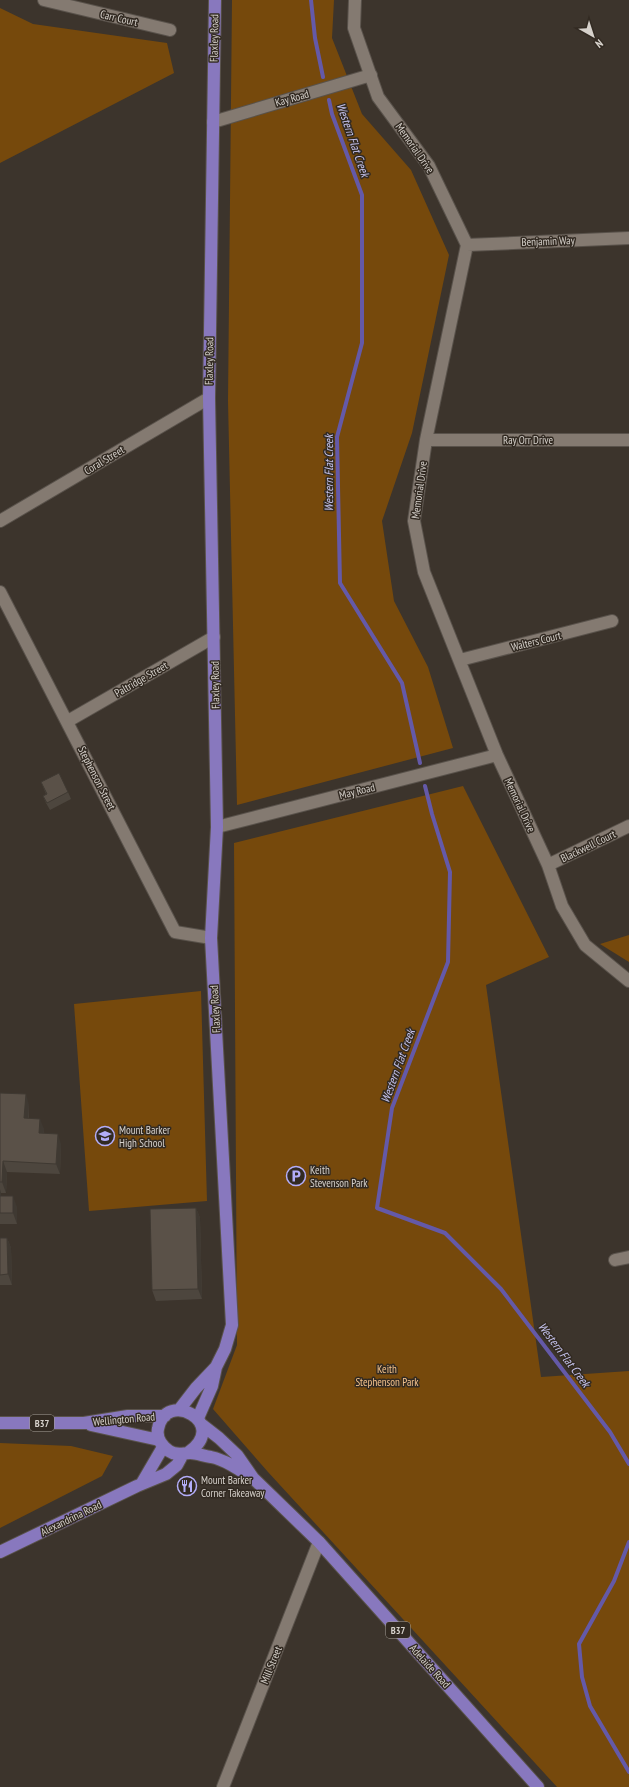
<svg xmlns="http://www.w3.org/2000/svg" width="629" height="1787" font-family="'PT Sans Narrow',sans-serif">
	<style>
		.green { fill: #76490c }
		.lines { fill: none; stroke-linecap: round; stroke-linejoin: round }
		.stream { stroke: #6459a8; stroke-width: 4 }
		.minor-casing { stroke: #59524b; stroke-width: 14 }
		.major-casing { stroke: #59524b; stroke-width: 14 }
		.minor { stroke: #847a71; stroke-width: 12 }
		.major { stroke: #8878be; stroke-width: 12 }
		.wall { fill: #4d463e }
		.shaded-wall { fill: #3f3932 }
		.building { fill: #5a5148; stroke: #3f3932 }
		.labels { text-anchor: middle; stroke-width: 3; stroke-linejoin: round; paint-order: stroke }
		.shield { fill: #322a22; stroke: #a59f98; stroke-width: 1 }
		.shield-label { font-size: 10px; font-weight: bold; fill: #d6d1cb }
		.street-label { font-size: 11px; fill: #d6d1cb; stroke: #322a22 }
		.poi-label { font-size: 11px; fill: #d6d1cb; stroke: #322a22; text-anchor: start }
		.park-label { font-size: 11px; fill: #f5c38c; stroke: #322a22 }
		.water-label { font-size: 12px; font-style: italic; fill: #c6c4ef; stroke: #322a22 }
	</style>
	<rect width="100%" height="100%" fill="#3c342c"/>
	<path class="green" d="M 232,0 L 334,0 L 332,38 L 362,114 L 411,170 L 449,255 L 412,433 L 382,521 L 394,601 L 428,667 L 453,748 L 237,805 L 228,401 Z
		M 0,8 L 33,24 L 167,43 L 174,73 L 0,163 Z
		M 463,786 L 549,957 L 486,985 L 541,1377 L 629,1371 L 629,1787 L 557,1787 L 268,1472 L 213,1409 L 237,1345 L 234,843 Z
		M 629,935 L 629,962 L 600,944 Z
		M 201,991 L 207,1201 L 89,1211 L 74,1004 Z
		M 0,1443 L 71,1446 L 113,1456 L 102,1476 L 0,1528 Z"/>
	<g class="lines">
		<path class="stream" d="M 311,0 L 315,38 L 323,77
			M 329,100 L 332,114 L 362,195 L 362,343 L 337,437 L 340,583 L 402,683 L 420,763
			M 425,786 L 432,814 L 450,872 L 448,962 L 392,1108 L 377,1208 L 445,1233 L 501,1289 L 610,1432 L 629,1464
			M 629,1542 L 614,1581 L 579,1644 L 582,1677 L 590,1706 L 629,1772"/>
		<g class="minor-casing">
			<path id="minor" d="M 44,0 L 170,30
				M 355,0 L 354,28 L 378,97 L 429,166 L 467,245 L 426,440 L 414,521 L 424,572 L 497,755 L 548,865 L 562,906 L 585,945 L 629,981
				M 213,122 L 371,75
				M 467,245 L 629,238
				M 426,440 L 629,440
				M 0,521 L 209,398
				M 0,592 L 175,932 L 211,938
				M 460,660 L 612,621
				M 68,721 L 214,637
				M 217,827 L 497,755
				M 548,865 L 629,826
				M 615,1260 L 629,1257
				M 223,1787 L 319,1542"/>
		</g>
		<g class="major-casing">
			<path id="major" d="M 179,1410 L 196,1388 L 216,1367
				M 198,1418 L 212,1386 L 216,1367 L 225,1349 L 232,1325 L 211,938 L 217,827 L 209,398 L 215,0
				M 0,1423 L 84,1423 L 128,1416 L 165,1416
				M 201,1424 L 219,1438 L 237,1455 L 253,1478 L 319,1542 L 538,1787
				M 91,1425 L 159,1440
				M 189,1452 C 230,1423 165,1388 158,1429 C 156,1439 162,1446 169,1451 C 176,1456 183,1453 190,1453 C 196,1453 204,1456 211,1457 C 225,1460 237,1468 249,1476
				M 142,1483 L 163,1447
				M 0,1552 L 137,1486 L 166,1474 L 177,1465 L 183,1454"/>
		</g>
		<use href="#minor" class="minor"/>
		<use href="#major" class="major"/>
	</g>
	<path class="wall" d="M 41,782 L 68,792 L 71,799 L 50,810 L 46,803 L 43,796 L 46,794 Z
		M 0,1093 L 29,1105 L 29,1118 L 44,1129 L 44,1133 L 61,1144 L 60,1174 L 7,1172 L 6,1193 L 1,1193 L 1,1196 L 17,1207 L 17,1224 L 0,1224 Z
		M 196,1208 L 200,1218 L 202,1299 L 156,1301 L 152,1290 Z
		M 0,1238 L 7,1238 L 11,1248 L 12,1285 L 0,1285 Z"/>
	<path class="shaded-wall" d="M 26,1094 L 29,1105 L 28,1128 L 24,1118 Z
		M 40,1119 L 44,1129 L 43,1143 L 39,1133 Z
		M 58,1134 L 61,1144 L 60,1174 L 56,1164 Z
		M 3,1161 L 7,1172 L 6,1193 L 2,1182 Z
		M 0,1189 L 1,1193 L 1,1206 L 0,1203 Z
		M 13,1196 L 17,1207 L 17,1224 L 13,1213 Z
		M 196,1208 L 200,1218 L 202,1299 L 198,1289 Z
		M 7,1238 L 11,1248 L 12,1285 L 8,1274 Z"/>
	<path class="building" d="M 59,773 L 68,792 L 47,803 L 43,796 L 47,794 L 41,782 Z
		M 0,1093 L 26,1094 L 24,1118 L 40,1119 L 39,1133 L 58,1134 L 56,1164 L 3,1161 L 2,1182 L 0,1182 Z
		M 0,1196 L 13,1196 L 13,1213 L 0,1213 Z
		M 196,1208 L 198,1289 L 152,1290 L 150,1209 Z
		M 0,1238 L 7,1238 L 8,1274 L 0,1275 Z"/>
	<defs>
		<g id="school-ring" transform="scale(1)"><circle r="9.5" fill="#322a22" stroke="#b3adf9" stroke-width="1.5"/><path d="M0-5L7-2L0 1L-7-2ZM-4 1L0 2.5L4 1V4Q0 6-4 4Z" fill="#b3adf9"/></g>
		<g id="parking-ring" transform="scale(1)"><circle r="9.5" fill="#322a22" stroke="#b3adf9" stroke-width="1.5"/><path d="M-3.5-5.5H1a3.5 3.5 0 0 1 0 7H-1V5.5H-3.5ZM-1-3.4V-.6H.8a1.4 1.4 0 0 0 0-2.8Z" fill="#b3adf9"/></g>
		<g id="restaurant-ring" transform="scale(1)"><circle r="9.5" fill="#322a22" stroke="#b3adf9" stroke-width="1.5"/><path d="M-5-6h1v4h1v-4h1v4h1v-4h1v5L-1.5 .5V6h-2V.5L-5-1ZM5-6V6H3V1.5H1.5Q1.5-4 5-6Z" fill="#b3adf9"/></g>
	</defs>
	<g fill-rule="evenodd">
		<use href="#school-ring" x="105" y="1136"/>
		<use href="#parking-ring" x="296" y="1176"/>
		<use href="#restaurant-ring" x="187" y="1486"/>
	</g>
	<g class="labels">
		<g class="shield">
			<rect x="30" y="1415" width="24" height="16" rx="3"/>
			<rect x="386" y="1622" width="24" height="16" rx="3"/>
		</g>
		<g class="shield-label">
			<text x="42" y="1427">B37</text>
			<text x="398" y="1634">B37</text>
		</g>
		<g class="street-label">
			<text transform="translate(119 18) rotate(13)" y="4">Carr Court</text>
			<text transform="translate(214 38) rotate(-89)" y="4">Flaxley Road</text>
			<text transform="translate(292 98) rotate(-16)" y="4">Kay Road</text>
			<text transform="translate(415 148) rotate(55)" y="4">Memorial Drive</text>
			<text transform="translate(548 241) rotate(-2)" y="4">Benjamin Way</text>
			<text transform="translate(209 361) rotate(-89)" y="4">Flaxley Road</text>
			<text x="528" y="444">Ray Orr Drive</text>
			<text transform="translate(104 460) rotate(-31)" y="4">Coral Street</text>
			<text transform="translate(419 490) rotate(-82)" y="4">Memorial Drive</text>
			<text transform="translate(536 641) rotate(-14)" y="4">Walters Court</text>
			<text transform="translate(141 679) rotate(-30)" y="4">Paltridge Street</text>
			<text transform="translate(215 685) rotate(-91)" y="4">Flaxley Road</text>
			<text transform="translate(97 778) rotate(63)" y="4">Stephenson Street</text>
			<text transform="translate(357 791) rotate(-14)" y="4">May Road</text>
			<text transform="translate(520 805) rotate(65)" y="4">Memorial Drive</text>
			<text transform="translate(588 846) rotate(-26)" y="4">Blackwell Court</text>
			<text transform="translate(215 1009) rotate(-93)" y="4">Flaxley Road</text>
			<text transform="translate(124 1419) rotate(-5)" y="4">Wellington Road</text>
			<text transform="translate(71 1518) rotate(-26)" y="4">Alexandrina Road</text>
			<text transform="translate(271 1665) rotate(-68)" y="4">Mill Street</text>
			<text transform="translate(430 1666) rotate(48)" y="4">Adelaide Road</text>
		</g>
		<g class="poi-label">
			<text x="119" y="1134">Mount Barker<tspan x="119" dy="13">High School</tspan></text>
			<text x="310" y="1174">Keith<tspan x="310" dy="13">Stevenson Park</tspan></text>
			<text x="201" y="1484">Mount Barker<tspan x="201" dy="13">Corner Takeaway</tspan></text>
		</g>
		<g class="park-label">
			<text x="387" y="1373">Keith<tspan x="387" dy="13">Stephenson Park</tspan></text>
		</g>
		<g class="water-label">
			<text transform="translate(353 140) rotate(71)" y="4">Western Flat Creek</text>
			<text transform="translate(329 473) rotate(-90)" y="4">Western Flat Creek</text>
			<text transform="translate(398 1066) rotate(-70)" y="4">Western Flat Creek</text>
			<text transform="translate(564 1355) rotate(53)" y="4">Western Flat Creek</text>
		</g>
	</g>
	<g transform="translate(593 36) rotate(141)" stroke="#322a22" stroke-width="3" paint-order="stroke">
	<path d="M0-3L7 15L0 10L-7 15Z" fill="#d6d1cb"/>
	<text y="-6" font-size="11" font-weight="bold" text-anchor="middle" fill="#d6d1cb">N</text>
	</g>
</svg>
